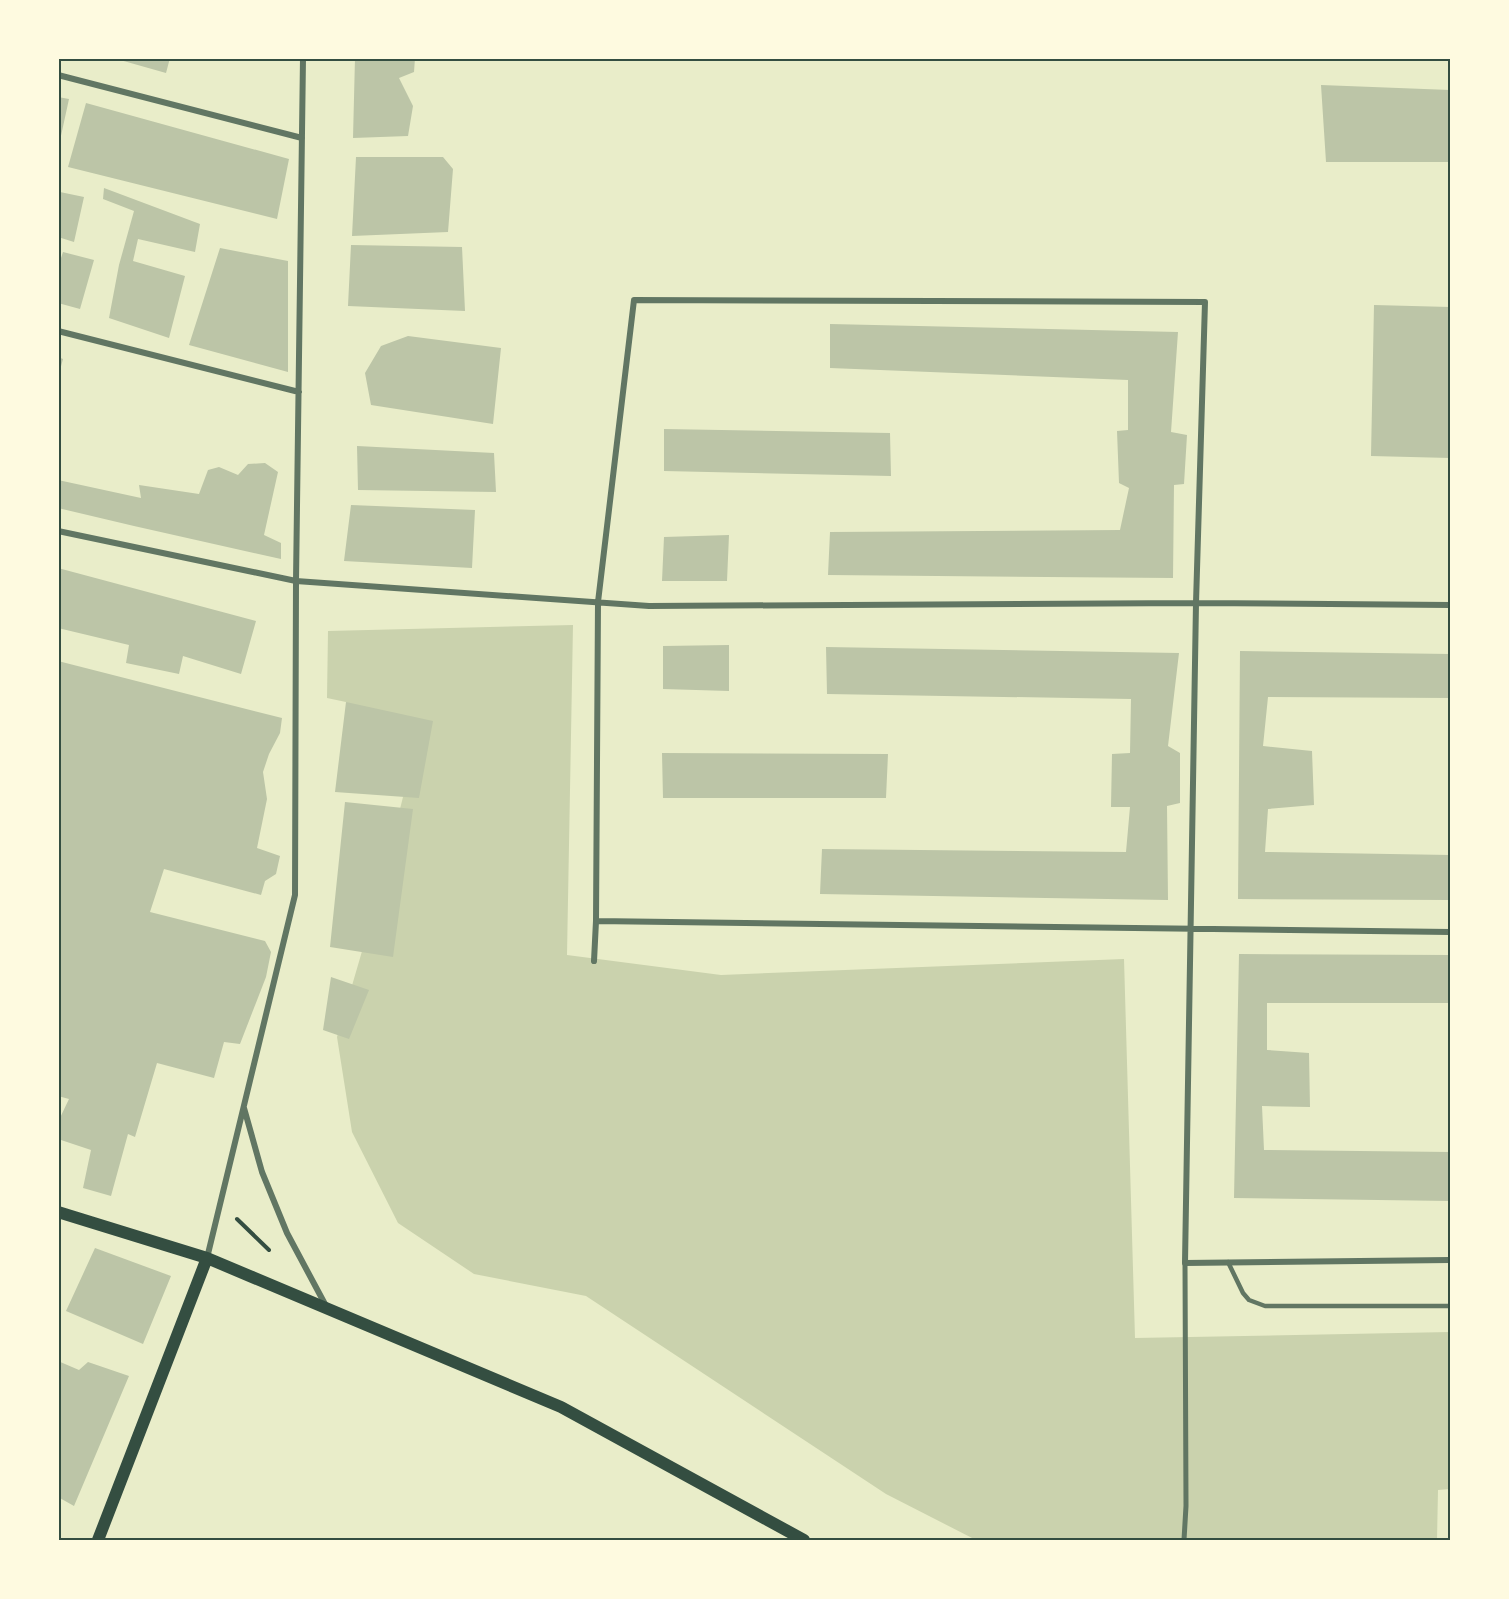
<svg xmlns="http://www.w3.org/2000/svg" width="1509" height="1599" font-family="Jost,sans-serif">
	<style>
		.green { fill: #cad2ad }
		.building { fill: #bcc5a7 }
		.lines { fill: none; stroke-linecap: round; stroke-linejoin: round }
		.path { stroke: #344e41; stroke-width: 4 }
		.service { stroke: #617663; stroke-width: 4.5 }
		.pedestrian { stroke: #617663; stroke-width: 5 }
		.minor { stroke: #617663; stroke-width: 6 }
		.secondary { stroke: #344e41; stroke-width: 12 }
		.neatline { fill: none; stroke: #344e41; stroke-width: 2 }
	</style>
	<rect width="100%" height="100%" fill="#e9edc9"/>
	<path class="green" d="M 573,625 L 567,955 L 721,975 L 1124,959 L 1135,1338 L 1450,1332 L 1450,1489 L 1438,1490 L 1437,1540 L 976,1540 L 886,1494 L 586,1296 L 474,1274 L 398,1223 L 352,1132 L 337,1037 L 379,893 L 407,781 L 346,702 L 327,698 L 328,631 Z"/>
	<path class="building" d="M 113,58 L 170,58 L 166,73 Z
		M 355,58 L 415,58 L 414,72 L 399,78 L 413,106 L 408,136 L 353,138 Z
		M 1321,85 L 1450,90 L 1450,162 L 1326,162 Z
		M 58,97 L 69,99 L 59,145 L 58,144 Z
		M 86,103 L 289,159 L 277,219 L 68,167 Z
		M 356,157 L 443,157 L 453,169 L 448,232 L 352,236 Z
		M 104,188 L 200,224 L 195,252 L 138,239 L 133,261 L 185,276 L 169,338 L 109,318 L 119,265 L 134,211 L 103,199 Z
		M 60,192 L 84,197 L 74,242 L 58,237 Z
		M 351,245 L 462,247 L 465,311 L 348,306 Z
		M 220,248 L 288,261 L 288,372 L 189,345 Z
		M 63,252 L 94,260 L 80,309 L 58,303 L 58,267 Z
		M 1374,305 L 1450,307 L 1450,458 L 1371,456 Z
		M 830,324 L 1178,332 L 1171,432 L 1187,435 L 1184,484 L 1174,485 L 1173,578 L 828,575 L 830,532 L 1120,530 L 1129,488 L 1119,483 L 1117,431 L 1128,430 L 1128,380 L 830,368 Z
		M 408,336 L 501,348 L 493,424 L 371,405 L 365,373 L 381,346 Z
		M 58,357 L 63,359 L 59,374 L 58,374 Z
		M 664,429 L 890,433 L 891,476 L 664,471 Z
		M 357,446 L 494,453 L 496,492 L 358,490 Z
		M 265,463 L 278,472 L 264,535 L 281,543 L 281,559 L 134,526 L 58,508 L 58,480 L 141,498 L 139,485 L 199,494 L 208,470 L 219,467 L 238,475 L 248,464 Z
		M 351,505 L 475,510 L 472,568 L 344,561 Z
		M 729,535 L 727,581 L 662,581 L 664,537 Z
		M 58,568 L 256,621 L 241,674 L 183,656 L 179,674 L 126,663 L 129,645 L 58,628 Z
		M 729,645 L 729,691 L 663,689 L 663,646 Z
		M 826,647 L 1179,653 L 1168,746 L 1180,753 L 1180,803 L 1167,806 L 1168,900 L 820,894 L 822,849 L 1126,852 L 1130,807 L 1111,807 L 1112,754 L 1130,753 L 1131,699 L 827,694 Z
		M 1240,651 L 1450,654 L 1450,698 L 1268,697 L 1263,746 L 1312,751 L 1314,805 L 1268,809 L 1265,852 L 1450,855 L 1450,900 L 1238,899 Z
		M 58,661 L 282,718 L 280,733 L 269,754 L 263,772 L 267,799 L 257,848 L 280,856 L 276,874 L 265,881 L 261,895 L 164,869 L 150,912 L 265,941 L 271,952 L 266,977 L 240,1044 L 224,1042 L 214,1078 L 157,1063 L 135,1137 L 128,1134 L 111,1196 L 83,1188 L 91,1150 L 58,1139 L 58,1122 L 69,1099 L 58,1096 Z
		M 346,702 L 433,721 L 419,798 L 335,792 Z
		M 662,753 L 888,754 L 886,798 L 663,798 Z
		M 345,802 L 413,809 L 393,957 L 330,947 Z
		M 1239,954 L 1450,955 L 1450,1003 L 1267,1003 L 1267,1050 L 1309,1053 L 1310,1107 L 1262,1106 L 1264,1150 L 1450,1152 L 1450,1201 L 1234,1198 Z
		M 331,977 L 369,990 L 349,1039 L 323,1030 Z
		M 95,1248 L 171,1276 L 143,1344 L 66,1311 Z
		M 58,1361 L 79,1370 L 88,1362 L 129,1376 L 74,1506 L 58,1497 Z"/>
	<g class="lines">
		<path class="path" d="M 237,1219 L 269,1250"/>
		<path class="service" d="M 1228,1262 L 1243,1293 L 1249,1300 L 1265,1306 L 1450,1306"/>
		<path class="pedestrian" d="M 1184,1540 L 1186,1506 L 1185,1263"/>
		<path class="minor" d="M 58,75 L 302,138
			M 58,331 L 299,392
			M 58,531 L 296,581 L 649,606 L 1196,603 L 1450,605
			M 596,921 L 1450,932
			M 594,961 L 596,921 L 598,602 L 634,300 L 1205,302 L 1196,603 L 1185,1263 L 1450,1260
			M 244,1108 L 262,1172 L 287,1233 L 326,1306
			M 207,1258 L 295,895 L 296,581 L 303,58"/>
		<path class="secondary" d="M 58,1212 L 207,1258 L 561,1407 L 804,1540
			M 98,1540 L 207,1258"/>
	</g>
	<rect width="1509" height="1599" fill="none" stroke="#fefae0" stroke-width="120"/>
	<rect x="60" y="60" width="1389" height="1479" class="neatline"/>
</svg>
